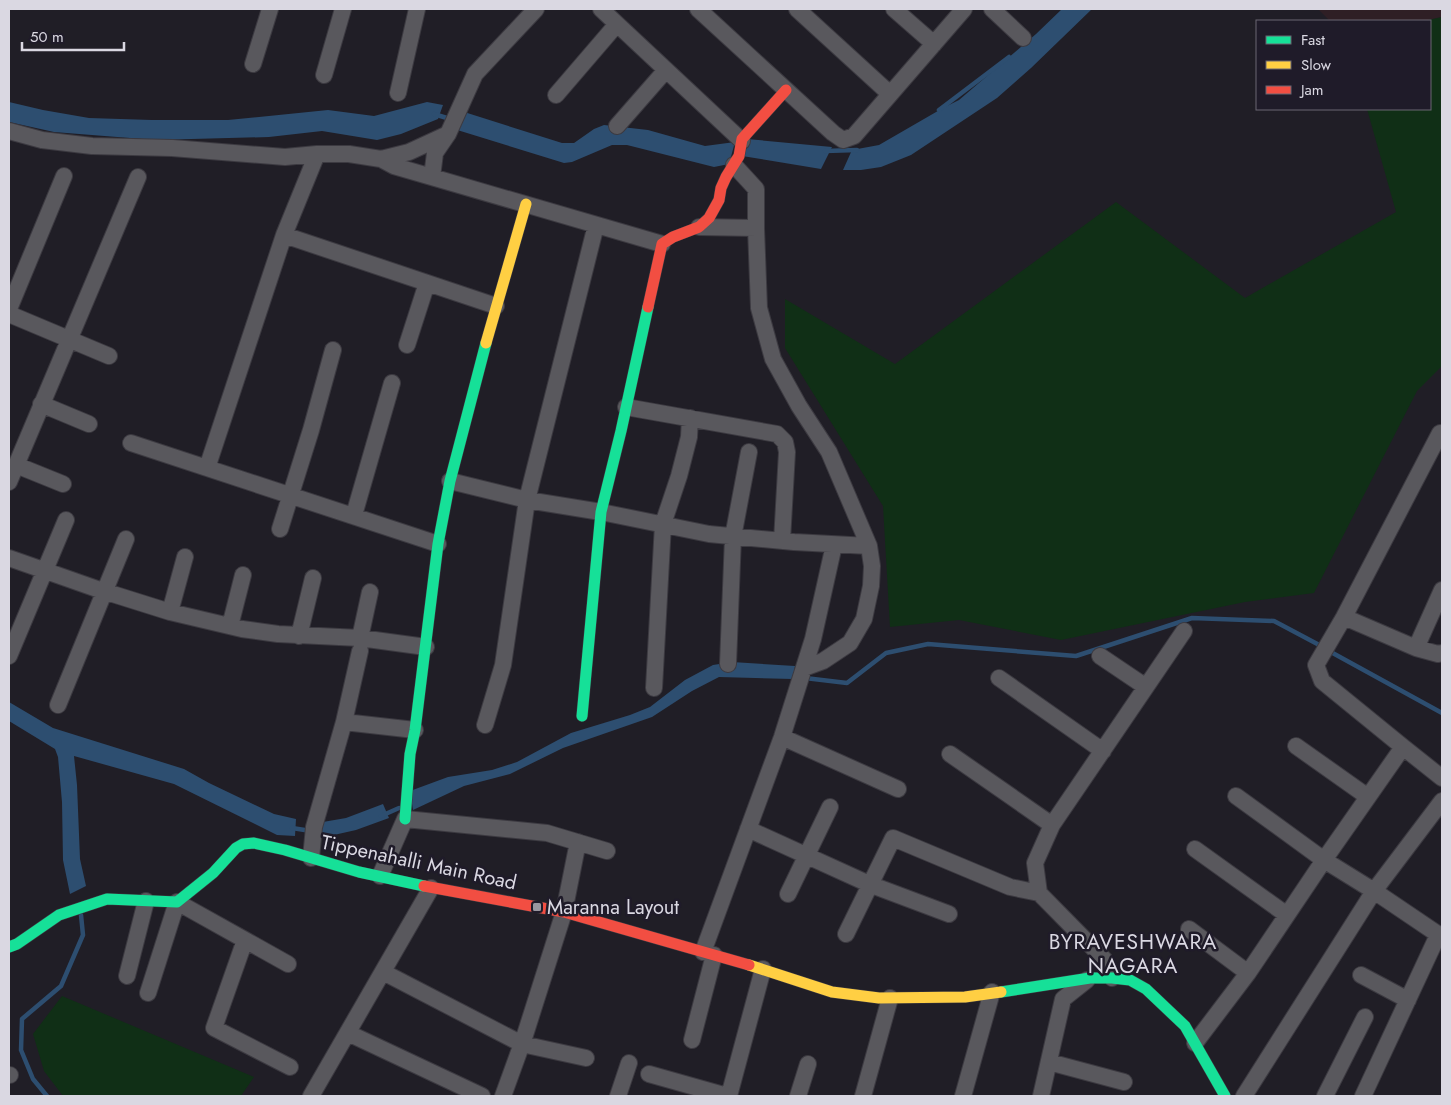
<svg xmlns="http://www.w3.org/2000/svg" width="1451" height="1105" font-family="Jost,sans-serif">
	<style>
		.industrial { fill: #2f1f25 }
		.green { fill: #102f16 }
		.water { fill: #2d4e70 }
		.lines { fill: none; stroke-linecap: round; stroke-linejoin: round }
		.stream { stroke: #2d4e70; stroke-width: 4.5 }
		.street-casing { stroke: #3c3a41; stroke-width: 18 }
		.fast-casing { stroke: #3c3a41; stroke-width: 12 }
		.slow-casing { stroke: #3c3a41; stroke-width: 12 }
		.jam-casing { stroke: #3c3a41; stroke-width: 12 }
		.street { stroke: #59585d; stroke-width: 16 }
		.fast { stroke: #16e098; stroke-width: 11 }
		.slow { stroke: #ffcf43; stroke-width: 11 }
		.jam { stroke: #f24e42; stroke-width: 11 }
		.poi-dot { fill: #9997a0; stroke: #1f1b29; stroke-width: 2 }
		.labels { text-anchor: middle; stroke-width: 5; stroke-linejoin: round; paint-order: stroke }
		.street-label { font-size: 20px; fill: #dad8e2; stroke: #1f1b29 }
		.poi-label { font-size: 20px; fill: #dad8e2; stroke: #1f1b29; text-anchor: start }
		.neighbourhood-label { font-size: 21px; letter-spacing: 1px; fill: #dad8e2; stroke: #1f1b29 }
	</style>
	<rect width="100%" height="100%" fill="#201e26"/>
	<path class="industrial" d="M 1318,9 L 1442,9 L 1442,17 L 1424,21 L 1330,21 Z"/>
	<path class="green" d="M 1442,17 L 1442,366 L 1417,391 L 1314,593 L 1245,602 L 1061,640 L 959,620 L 890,627 L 883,506 L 785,348 L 785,299 L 895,364 L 1116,202 L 1245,298 L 1396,212 L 1367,109 L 1430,109 L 1430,21 L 1424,21 Z
		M 62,996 L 254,1077 L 241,1096 L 63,1096 L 44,1071 L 33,1034 Z"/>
	<path class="water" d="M 1062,9 L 1092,9 L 1031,68 L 997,98 L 911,155 L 881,167 L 861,170 L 843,170 L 852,150 L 879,145 L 943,108 L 959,100 L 1036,34 Z
		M 9,102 L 43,110 L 89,118 L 152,120 L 228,120 L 328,110 L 374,116 L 427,102 L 443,105 L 438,119 L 401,134 L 377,140 L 322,131 L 269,137 L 155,140 L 54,132 L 9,122 Z
		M 461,111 L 562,143 L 574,143 L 594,129 L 604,125 L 648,130 L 705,146 L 735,142 L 729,164 L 714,167 L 627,145 L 612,145 L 572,162 L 564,163 L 454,129 Z
		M 747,139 L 832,147 L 821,169 L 742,156 Z
		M 732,662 L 795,666 L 793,679 L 719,677 L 692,691 L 652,717 L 563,748 L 510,774 L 464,786 L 413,810 L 410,791 L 448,777 L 492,770 L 517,762 L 571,733 L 630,715 L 650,707 L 685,680 L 713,665 Z
		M 9,702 L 53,728 L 184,769 L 209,783 L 274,814 L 296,819 L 295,836 L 277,835 L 174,784 L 74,756 L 77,785 L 80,859 L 86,886 L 70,894 L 63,860 L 62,802 L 58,757 L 55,749 L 9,721 Z
		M 383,804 L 389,818 L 356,830 L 316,839 L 317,823 L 346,818 Z"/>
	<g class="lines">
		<path class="stream" d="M 939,110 L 1009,57
			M 434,114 L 450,119
			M 825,151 L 857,150
			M 1329,651 L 1442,713
			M 805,678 L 847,683 L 886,653 L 928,644 L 1076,656 L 1192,618 L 1274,621 L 1323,647
			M 381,816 L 399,808
			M 292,828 L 311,831
			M 47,1096 L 33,1079 L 21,1050 L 22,1019 L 61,986 L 83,935 L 81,915"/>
		<g class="street-casing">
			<path id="street" d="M 601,9 L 742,141
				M 698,9 L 833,133 L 843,140 L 854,136 L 964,9
				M 797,9 L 890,94
				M 894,9 L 934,44
				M 992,9 L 1023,38
				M 253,64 L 270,9
				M 324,75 L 343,9
				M 398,93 L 417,9
				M 556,95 L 617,24
				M 617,126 L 666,70
				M 9,131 L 42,140 L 92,146 L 172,148 L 285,157 L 317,154 L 349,154 L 381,159 L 409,152 L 448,134
				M 381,159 L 394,166 L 662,244
				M 734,165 L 756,189 L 756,228
				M 432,177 L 435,153 L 448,134 L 475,74 L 536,9
				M 699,227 L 756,228 L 759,308 L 773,359 L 799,406 L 829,452 L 869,546
				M 284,235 L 496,306
				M 9,309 L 64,176
				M 9,314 L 109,356
				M 407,345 L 427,283
				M 41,404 L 89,424
				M 626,407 L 777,434 L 785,442 L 787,452 L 782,541
				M 1442,434 L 1440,433 L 1344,617 L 1316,665 L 1322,681 L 1403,747 L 1442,778
				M 131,443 L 438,544
				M 16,465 L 63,484
				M 207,468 L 284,235 L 317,154
				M 450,481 L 527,500 L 601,512 L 709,534 L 794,542 L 869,546 L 872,566 L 871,586 L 864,619 L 850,643 L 823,661 L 804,668
				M 9,482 L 138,177
				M 354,515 L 392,383
				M 280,529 L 311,430 L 333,350
				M 9,558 L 100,590 L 170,612 L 242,629 L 278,634 L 360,638 L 426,647
				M 170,612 L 185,557
				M 1344,617 L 1416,648 L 1442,590
				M 230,626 L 243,575
				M 299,636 L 313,578
				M 360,638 L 370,592
				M 1416,648 L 1438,654 L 1442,653
				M 9,656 L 66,520
				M 1100,656 L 1146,687
				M 728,664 L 733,537 L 749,452
				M 999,678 L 1103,751
				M 654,688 L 663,524 L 679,476 L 689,437 L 690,418
				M 58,705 L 126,539
				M 344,722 L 360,651
				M 485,725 L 503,665 L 527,500 L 596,225
				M 782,737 L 898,789
				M 1296,746 L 1368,797
				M 950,754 L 1052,825
				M 1236,796 L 1324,860 L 1374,891 L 1442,937
				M 748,829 L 869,884 L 949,914
				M 1195,849 L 1287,915
				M 311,858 L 314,827 L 344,722 L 415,730
				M 380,876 L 405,819 L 547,833 L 607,851
				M 788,894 L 830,807
				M 1189,929 L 1248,973
				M 846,934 L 893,838 L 1010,887 L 1039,893
				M 245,940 L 214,1028 L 290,1067
				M 703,952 L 782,737 L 813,639 L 834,545
				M 383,972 L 522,1044 L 586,1058
				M 1361,975 L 1408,1000
				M 127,976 L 146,901
				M 1112,978 L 1104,959 L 1039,893 L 1035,863 L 1052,825 L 1184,631
				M 148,993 L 177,902 L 288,964
				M 348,1033 L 482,1096
				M 692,1040 L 714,955
				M 1195,1043 L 1248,973 L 1324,860 L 1403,747
				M 1049,1062 L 1124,1082
				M 649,1074 L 727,1096
				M 9,1075 L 10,1075
				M 311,1096 L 431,888
				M 503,1096 L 524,1038 L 564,912 L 578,842
				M 618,1096 L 629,1063
				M 729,1096 L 763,969
				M 798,1096 L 808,1064
				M 863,1096 L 890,998
				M 963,1096 L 992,992
				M 1041,1096 L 1063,999 L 1087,980
				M 1244,1096 L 1374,891 L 1442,801
				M 1325,1096 L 1365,1017
				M 1363,1096 L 1438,935"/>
		</g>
		<g class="fast-casing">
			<path id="fast" d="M 582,716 L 601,512 L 621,431 L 648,307
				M 405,819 L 410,754 L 415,730 L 438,544 L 450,481 L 486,343
				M 9,947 L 17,944 L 59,915 L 107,899 L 177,902 L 213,873 L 236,848 L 243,844 L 254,843 L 285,850 L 359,872 L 424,886
				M 1001,992 L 1090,978 L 1112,978 L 1130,980 L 1146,989 L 1185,1026 L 1225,1096"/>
		</g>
		<g class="slow-casing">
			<path id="slow" d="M 486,343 L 526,204
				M 749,965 L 832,992 L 879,998 L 965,997 L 1001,992"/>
		</g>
		<g class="jam-casing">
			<path id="jam" d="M 648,307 L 662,244 L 673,237 L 699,227 L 709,218 L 719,200 L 721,188 L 726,177 L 739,156 L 742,139 L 786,90
				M 424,886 L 564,912 L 749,965"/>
		</g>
		<use href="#street" class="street"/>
		<use href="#fast" class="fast"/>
		<use href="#slow" class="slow"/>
		<use href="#jam" class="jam"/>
	</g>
	<rect class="poi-dot" x="532" y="902" width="10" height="10" rx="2.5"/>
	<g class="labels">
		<g class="street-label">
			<text transform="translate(419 862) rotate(12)" y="7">Tippenahalli Main Road</text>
		</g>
		<g class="poi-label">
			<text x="547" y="914">Maranna Layout</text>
		</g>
		<g class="neighbourhood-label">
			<text x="1133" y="949">BYRAVESHWARA<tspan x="1133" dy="24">NAGARA</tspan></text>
		</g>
	</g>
	<rect width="1451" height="1105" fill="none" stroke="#dad8e2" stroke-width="20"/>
	<rect x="1256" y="20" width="175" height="90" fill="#1f1b29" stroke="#6a6773"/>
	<rect x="1266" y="36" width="25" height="8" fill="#16e098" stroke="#6a6773"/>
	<text x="1301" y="45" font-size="15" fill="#dad8e2">Fast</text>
	<rect x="1266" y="61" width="25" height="8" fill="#ffcf43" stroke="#6a6773"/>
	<text x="1301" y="70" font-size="15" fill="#dad8e2">Slow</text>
	<rect x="1266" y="86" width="25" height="8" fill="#f24e42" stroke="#6a6773"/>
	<text x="1301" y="95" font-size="15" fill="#dad8e2">Jam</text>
	<path d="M22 42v8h102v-8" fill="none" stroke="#dad8e2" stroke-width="2.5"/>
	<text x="30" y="42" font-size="15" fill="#dad8e2" stroke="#1f1b29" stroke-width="4" paint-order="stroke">50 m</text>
</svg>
